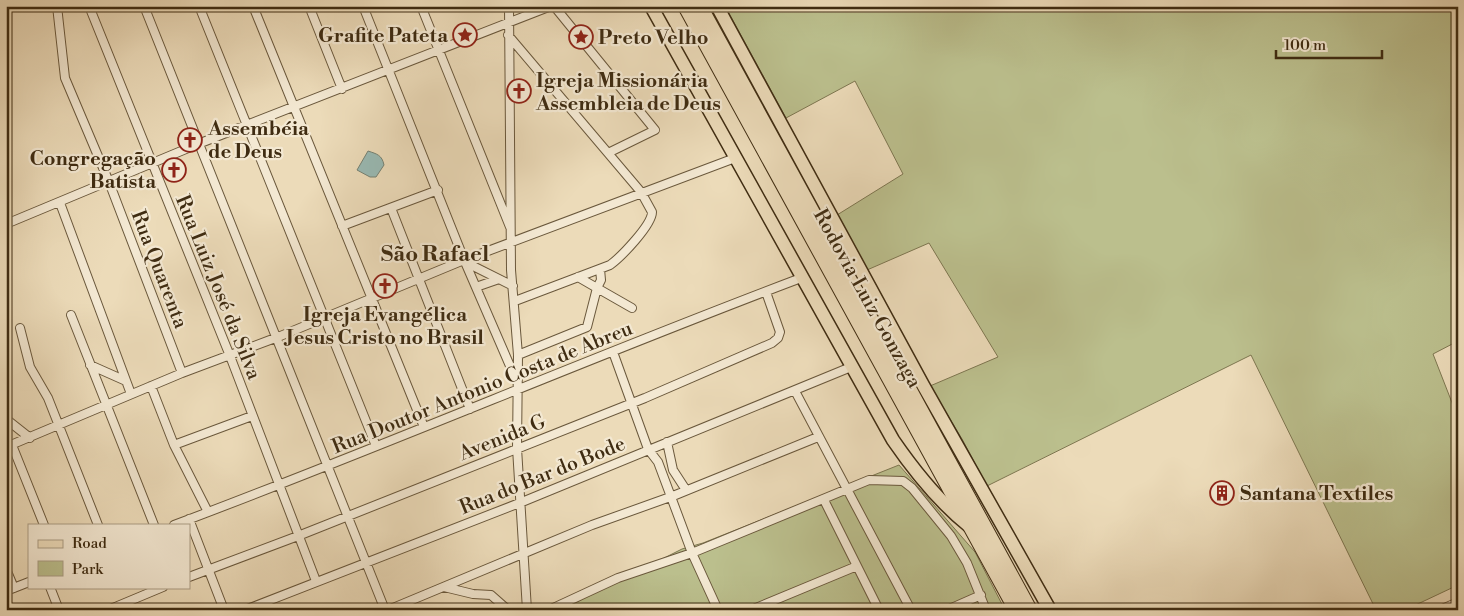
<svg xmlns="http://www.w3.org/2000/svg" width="1464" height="616" font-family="'Libre Bodoni',serif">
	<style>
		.green { fill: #bbbf8d; stroke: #7d7650 }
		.water { fill: #99bab4; stroke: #758173 }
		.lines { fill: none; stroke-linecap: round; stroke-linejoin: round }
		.minor-casing { stroke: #6a583c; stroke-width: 10 }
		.primary-casing { stroke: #3f2c12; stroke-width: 15 }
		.trunk-casing { stroke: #3f2c12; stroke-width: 16 }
		.minor { stroke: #f3e8d2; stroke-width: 8 }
		.primary { stroke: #ecdbb9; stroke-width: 12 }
		.trunk { stroke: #ecdbb9; stroke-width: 14 }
		.labels { text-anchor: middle; stroke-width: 4.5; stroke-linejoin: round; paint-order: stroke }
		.poi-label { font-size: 20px; font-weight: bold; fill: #3f2c12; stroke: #f3e8d2; text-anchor: start }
		.street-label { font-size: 20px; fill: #3f2c12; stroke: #f3e8d2 }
		.quarter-label { font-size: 22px; font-weight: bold; fill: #3f2c12; stroke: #f3e8d2 }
	</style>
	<rect width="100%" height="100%" fill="#ecdbb9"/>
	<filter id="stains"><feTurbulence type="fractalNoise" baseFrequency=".004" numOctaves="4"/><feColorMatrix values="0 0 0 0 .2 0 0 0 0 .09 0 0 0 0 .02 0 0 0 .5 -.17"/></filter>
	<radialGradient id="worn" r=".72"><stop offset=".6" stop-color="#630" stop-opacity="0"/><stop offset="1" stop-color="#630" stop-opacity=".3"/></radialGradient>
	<path class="green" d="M 725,6 L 1458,6 L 1458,341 L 1433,354 L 1458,418 L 1458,585 L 1405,610 L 1376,610 L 1251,355 L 987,486 L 962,439 L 930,386 L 998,357 L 929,243 L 867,270 L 837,215 L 903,174 L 855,81 L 786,118 Z
		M 899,465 L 975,552 L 1005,610 L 561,610 L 682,549 L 703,543 Z"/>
	<path class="water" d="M 368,151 C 377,154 382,155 384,165 L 376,177 L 370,177 L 357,170 Z"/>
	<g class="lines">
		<g class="minor-casing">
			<path id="minor" d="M 57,6 L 65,78 L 109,182 L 182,373
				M 89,6 L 230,356 L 316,581
				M 144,6 L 385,610
				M 199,6 L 376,446
				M 253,6 L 424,427
				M 309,6 L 342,89
				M 363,6 L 465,262 L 517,382
				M 421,6 L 510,227
				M 509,6 L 511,270 L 518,355 L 517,448 L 527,610
				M 554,6 L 655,130 L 608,153
				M 508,35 L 641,192 L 652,212 C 652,225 621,257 610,265 L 515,301
				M 60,203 L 131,394
				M 391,208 L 470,409
				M 6,224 L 198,144 L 551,6
				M 342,226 L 438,190
				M 465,262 L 513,286
				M 600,269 L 601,280 L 597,288 L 632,308
				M 476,287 L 499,279
				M 71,315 L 154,525
				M 20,328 L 30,367 L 48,398 L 98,525
				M 613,352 L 648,449 L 658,462 L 692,553 L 718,610
				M 518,355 L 587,327 L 597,288 L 578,277
				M 90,365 L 126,381
				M 151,386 L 174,445 L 208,512
				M 795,391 L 911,610
				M 6,419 L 30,438
				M 667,442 L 673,470 L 686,490
				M 12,445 L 44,525
				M 174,445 L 252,416
				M 6,447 L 182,373 L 278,337 L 464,260 L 735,158
				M 824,500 L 879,610
				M 189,519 L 224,610
				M 174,525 C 385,446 591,357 801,278
				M 6,569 L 14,588
				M 189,577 L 298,536 L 645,398 L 772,343 L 778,338 L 780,332 L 766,292
				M 50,587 L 59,610
				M 444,587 L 473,594 L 491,595 L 508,610
				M 6,591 L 29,582
				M 108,610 L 163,587
				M 245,610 L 522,502 L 851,367
				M 388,610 L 592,525 L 673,496 L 818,437
				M 549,610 L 618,578 L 692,553 L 869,480 L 903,481 L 912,488 L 951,536 L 967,563 L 986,610
				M 751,610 L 857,566
				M 947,610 L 981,595
				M 1440,610 L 1458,602"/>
		</g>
		<g class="primary-casing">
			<path id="primary" d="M 651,6 L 893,440 C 915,472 939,502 969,526
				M 717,6 L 923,385 L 1050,610"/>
		</g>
		<g class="trunk-casing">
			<path id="trunk" d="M 685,6 L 1016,610
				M 700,6 L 1030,610"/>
		</g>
		<use href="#minor" class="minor"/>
		<use href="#primary" class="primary"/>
		<use href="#trunk" class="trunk"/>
	</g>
	<defs>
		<g id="sight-ring" transform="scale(1.25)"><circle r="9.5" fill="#f3e8d2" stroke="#8f2418" stroke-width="1.5"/><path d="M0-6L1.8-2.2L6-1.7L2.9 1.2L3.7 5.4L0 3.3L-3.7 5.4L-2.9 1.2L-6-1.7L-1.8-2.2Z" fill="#8f2418"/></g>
		<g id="church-ring" transform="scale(1.25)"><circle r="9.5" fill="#f3e8d2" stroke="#8f2418" stroke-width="1.5"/><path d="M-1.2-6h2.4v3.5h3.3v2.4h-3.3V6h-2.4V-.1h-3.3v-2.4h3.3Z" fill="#8f2418"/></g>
		<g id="building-ring" transform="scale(1.25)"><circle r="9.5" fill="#f3e8d2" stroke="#8f2418" stroke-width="1.5"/><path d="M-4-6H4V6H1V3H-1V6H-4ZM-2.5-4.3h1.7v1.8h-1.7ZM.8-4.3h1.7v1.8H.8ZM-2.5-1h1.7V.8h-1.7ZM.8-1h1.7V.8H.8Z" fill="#8f2418"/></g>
	</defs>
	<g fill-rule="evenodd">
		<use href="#sight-ring" x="465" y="35"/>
		<use href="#sight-ring" x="581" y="37"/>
		<use href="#church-ring" x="519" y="91"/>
		<use href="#church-ring" x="190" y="140"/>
		<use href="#church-ring" x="174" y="170"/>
		<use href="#church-ring" x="385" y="286"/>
		<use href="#building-ring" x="1222" y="493"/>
	</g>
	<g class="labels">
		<g class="poi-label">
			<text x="448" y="42" text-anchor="end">Grafite Pateta</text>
			<text x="598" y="44">Preto Velho</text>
			<text x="536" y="87">Igreja Missionária<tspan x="536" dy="23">Assembleia de Deus</tspan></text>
			<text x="208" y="135">Assembéia<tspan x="208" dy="23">de Deus</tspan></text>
			<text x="156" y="165" text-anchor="end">Congregação<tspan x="156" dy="23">Batista</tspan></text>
			<text x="385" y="321" text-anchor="middle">Igreja Evangélica<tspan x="385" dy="23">Jesus Cristo no Brasil</tspan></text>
			<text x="1240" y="500">Santana Textiles</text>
		</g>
		<g class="street-label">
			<text transform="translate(160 269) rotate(69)" y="7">Rua Quarenta</text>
			<text transform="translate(219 287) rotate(68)" y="7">Rua Luiz José da Silva</text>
			<text transform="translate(868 298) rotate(61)" y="7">Rodovia Luiz Gonzaga</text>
			<text transform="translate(482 387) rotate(-22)" y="7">Rua Doutor Antonio Costa de Abreu</text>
			<text transform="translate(502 437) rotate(-22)" y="7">Avenida G</text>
			<text transform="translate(542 475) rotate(-22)" y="7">Rua do Bar do Bode</text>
		</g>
		<g class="quarter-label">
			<text x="435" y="261">São Rafael</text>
		</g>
	</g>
	<rect width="1464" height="616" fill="none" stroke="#ecdbb9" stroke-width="25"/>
	<rect x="8" y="8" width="1449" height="601" fill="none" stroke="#3f2c12" stroke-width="2.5"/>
	<rect x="12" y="12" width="1439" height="591" fill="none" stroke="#3f2c12"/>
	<rect x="28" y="524" width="162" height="65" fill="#f3e8d2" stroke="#ab9d85"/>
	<rect x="38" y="540" width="25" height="8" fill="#ecdbb9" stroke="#ab9d85"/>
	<text x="72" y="548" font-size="15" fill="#3f2c12">Road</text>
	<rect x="38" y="561" width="25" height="15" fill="#bbbf8d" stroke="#ab9d85"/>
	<text x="72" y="574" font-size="15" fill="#3f2c12">Park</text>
	<path d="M1276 50v8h106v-8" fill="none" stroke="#3f2c12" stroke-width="2.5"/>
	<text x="1284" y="50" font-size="15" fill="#3f2c12" stroke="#f3e8d2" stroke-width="4" paint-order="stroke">100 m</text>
	<rect width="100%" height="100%" filter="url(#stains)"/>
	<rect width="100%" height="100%" fill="url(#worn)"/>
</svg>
